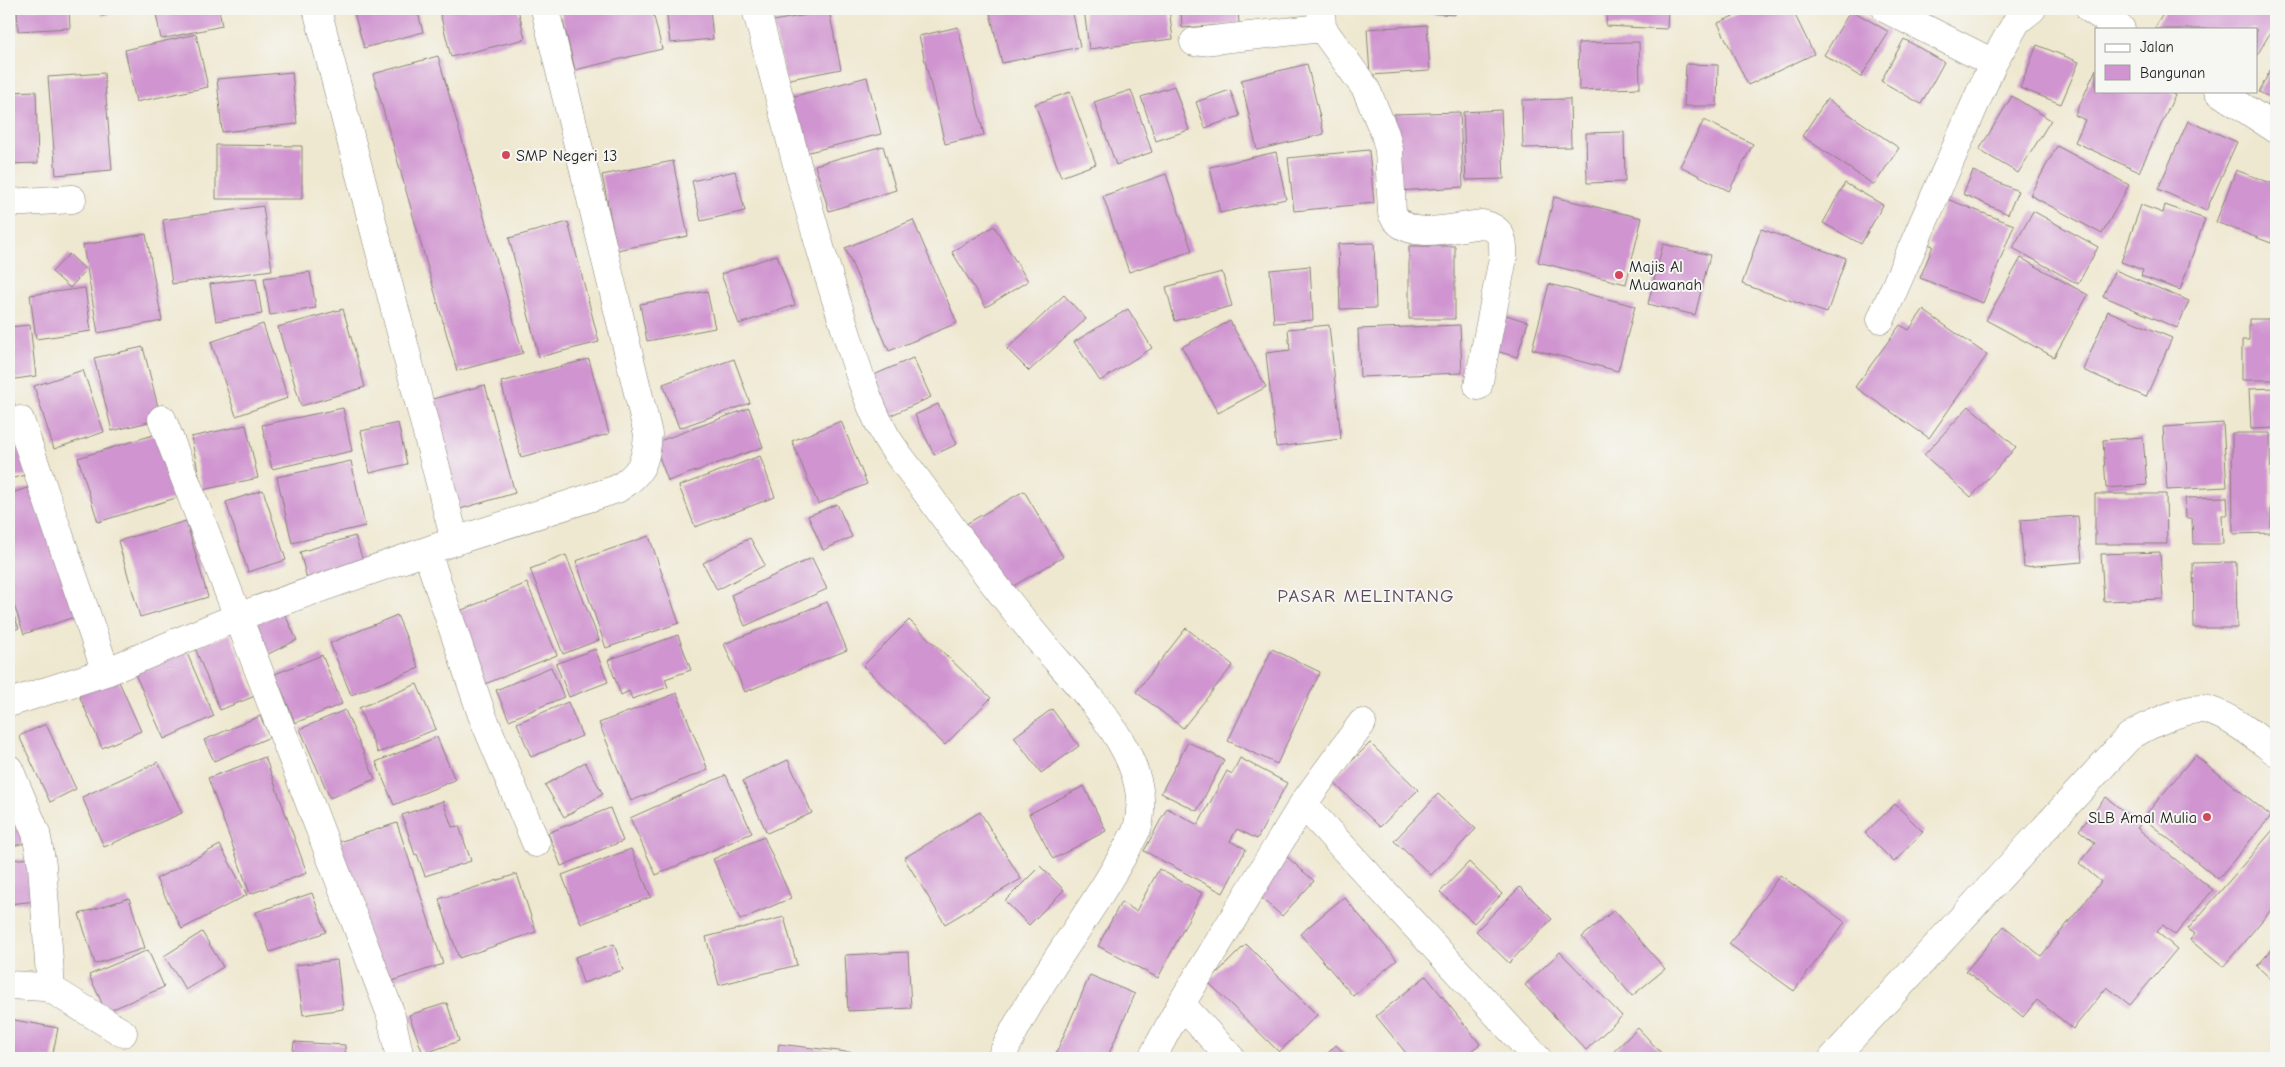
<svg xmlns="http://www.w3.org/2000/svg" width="2285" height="1067" font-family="'Comic Neue',sans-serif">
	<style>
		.building { fill: #d095d0 }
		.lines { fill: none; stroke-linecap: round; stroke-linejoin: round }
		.minor-casing { stroke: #868276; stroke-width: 29 }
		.minor { stroke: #fff; stroke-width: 28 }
		.poi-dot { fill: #d1495b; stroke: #f6f6f2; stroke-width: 2 }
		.labels { text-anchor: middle; stroke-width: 4; stroke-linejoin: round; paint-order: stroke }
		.poi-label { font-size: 16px; fill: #1c1c1c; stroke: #f6f6f2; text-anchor: start }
		.quarter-label { font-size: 19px; letter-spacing: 1px; fill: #5b465b; stroke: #f6f6f2 }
	</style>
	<rect width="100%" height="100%" fill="#f6f6f2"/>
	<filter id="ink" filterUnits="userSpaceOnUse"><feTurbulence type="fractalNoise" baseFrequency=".02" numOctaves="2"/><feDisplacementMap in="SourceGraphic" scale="10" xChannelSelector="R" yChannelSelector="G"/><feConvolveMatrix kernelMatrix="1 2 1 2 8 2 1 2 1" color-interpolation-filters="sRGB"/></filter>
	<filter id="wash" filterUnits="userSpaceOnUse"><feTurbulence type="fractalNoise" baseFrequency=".0096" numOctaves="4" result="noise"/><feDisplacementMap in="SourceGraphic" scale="20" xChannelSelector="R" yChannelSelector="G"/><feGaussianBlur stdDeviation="1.12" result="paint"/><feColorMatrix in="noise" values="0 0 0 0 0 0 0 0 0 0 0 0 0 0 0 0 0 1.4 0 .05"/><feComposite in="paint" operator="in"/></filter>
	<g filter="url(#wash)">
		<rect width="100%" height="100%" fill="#efe8d0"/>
		<g id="blocks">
			<path class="building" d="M 17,9 L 69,9 L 70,28 L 18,31 Z
				M 100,9 L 127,9 L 102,16 Z
				M 155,9 L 219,9 L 222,26 L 161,39 Z
				M 353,9 L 417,9 L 423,32 L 364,48 Z
				M 439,9 L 518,9 L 525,39 L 451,57 Z
				M 560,9 L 652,9 L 662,49 L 575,70 Z
				M 666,9 L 710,9 L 713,39 L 670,43 Z
				M 989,9 L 1072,9 L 1080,47 L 1002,63 Z
				M 1084,9 L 1169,9 L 1173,39 L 1089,49 Z
				M 1181,9 L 1238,9 L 1239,24 L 1182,28 Z
				M 1382,9 L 1455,9 L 1455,15 Z
				M 1607,9 L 1668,9 L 1667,29 L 1606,26 Z
				M 1697,9 L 1718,9 L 1718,10 L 1698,13 Z
				M 1749,9 L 1792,9 L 1814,54 L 1748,85 L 1718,23 Z
				M 1975,9 L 1993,9 L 1991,15 Z
				M 2166,9 L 2276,9 L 2276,23 L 2256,57 L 2256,29 L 2154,29 Z
				M 1851,10 L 1889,32 L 1861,77 L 1824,55 Z
				M 829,11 L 841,69 L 785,80 L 773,21 Z
				M 1427,25 L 1430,71 L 1370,75 L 1367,29 Z
				M 958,27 L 984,135 L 945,144 L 919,36 Z
				M 196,34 L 208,87 L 136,102 L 125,50 Z
				M 1904,39 L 1944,62 L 1921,104 L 1881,81 Z
				M 1639,42 L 1640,88 L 1579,90 L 1578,43 Z
				M 2037,45 L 2079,62 L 2061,104 L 2020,88 Z
				M 9,46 L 12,75 L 9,75 Z
				M 438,56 L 523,353 L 457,371 L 373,74 Z
				M 2276,59 L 2276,122 L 2262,115 L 2271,98 L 2259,92 Z
				M 1307,64 L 1324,134 L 1257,150 L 1241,80 Z
				M 1686,64 L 1718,65 L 1717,106 L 1684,106 Z
				M 2096,69 L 2096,91 L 2166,91 L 2175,95 L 2139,172 L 2075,142 L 2085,120 L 2075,115 Z
				M 292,72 L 297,124 L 222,132 L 217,79 Z
				M 104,73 L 112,170 L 56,175 L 48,77 Z
				M 867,77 L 881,134 L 801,154 L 787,98 Z
				M 1174,86 L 1189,130 L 1156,141 L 1141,97 Z
				M 1131,90 L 1152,152 L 1116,165 L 1094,102 Z
				M 1230,90 L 1240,116 L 1205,128 L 1196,102 Z
				M 36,91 L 38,163 L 9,164 L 9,92 Z
				M 1070,92 L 1096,164 L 1061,177 L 1035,104 Z
				M 2012,96 L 2051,120 L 2018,173 L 1979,150 Z
				M 1570,99 L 1571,147 L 1523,148 L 1522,100 Z
				M 1827,99 L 1899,148 L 1874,185 L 1802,136 Z
				M 1501,110 L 1504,179 L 1466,180 L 1463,112 Z
				M 1460,112 L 1463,187 L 1397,191 L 1394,114 Z
				M 1704,120 L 1753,144 L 1729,191 L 1680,166 Z
				M 2188,121 L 2237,142 L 2206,211 L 2158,189 Z
				M 1624,132 L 1625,182 L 1587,183 L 1586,133 Z
				M 216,145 L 302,146 L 302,199 L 216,199 Z
				M 883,146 L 896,190 L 829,211 L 815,165 Z
				M 2057,146 L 2129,185 L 2102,234 L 2030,195 Z
				M 1369,150 L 1374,203 L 1294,211 L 1288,158 Z
				M 1276,152 L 1286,199 L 1220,213 L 1210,167 Z
				M 673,161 L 688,236 L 617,250 L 602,175 Z
				M 2236,170 L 2276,185 L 2276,228 L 2271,243 L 2216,222 Z
				M 735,171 L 745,211 L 701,221 L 692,181 Z
				M 1973,171 L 2018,191 L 2008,214 L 1963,194 Z
				M 1166,174 L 1192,251 L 1129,272 L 1103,196 Z
				M 1845,183 L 1883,205 L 1861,244 L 1823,223 Z
				M 1554,197 L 1642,218 L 1626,284 L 1538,262 Z
				M 1947,199 L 2014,225 L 1983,303 L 1920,278 L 1933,246 L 1929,244 Z
				M 2141,205 L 2163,213 L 2165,205 L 2205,219 L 2180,290 L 2141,276 L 2143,270 L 2121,262 Z
				M 263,206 L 272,270 L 172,284 L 163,220 Z
				M 2033,211 L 2098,247 L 2078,284 L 2013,248 Z
				M 913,220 L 957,323 L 889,351 L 845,248 Z
				M 568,222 L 599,342 L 539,357 L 509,238 Z
				M 994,226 L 1028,281 L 986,307 L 952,252 Z
				M 1761,229 L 1846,258 L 1827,313 L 1742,284 Z
				M 146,234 L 162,321 L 98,333 L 83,245 Z
				M 1374,243 L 1376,308 L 1340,309 L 1338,244 Z
				M 1663,244 L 1710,255 L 1695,315 L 1648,304 Z
				M 1409,246 L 1455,246 L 1455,319 L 1409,319 Z
				M 69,254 L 86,270 L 70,288 L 52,272 Z
				M 777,255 L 795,305 L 739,324 L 721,274 Z
				M 2021,258 L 2088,295 L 2054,357 L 1986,320 Z
				M 1310,266 L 1313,320 L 1274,323 L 1270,270 Z
				M 2115,270 L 2189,301 L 2177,328 L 2103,296 Z
				M 310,272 L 316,308 L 270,315 L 264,278 Z
				M 1222,272 L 1232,306 L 1175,321 L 1166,287 Z
				M 256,278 L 262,314 L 216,321 L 210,284 Z
				M 1549,284 L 1635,306 L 1618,371 L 1532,349 Z
				M 85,288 L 91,331 L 36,339 L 30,295 Z
				M 707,291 L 715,328 L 647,341 L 640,304 Z
				M 1064,295 L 1086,319 L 1029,371 L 1007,349 Z
				M 9,306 L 12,325 L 9,325 Z
				M 343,309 L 365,387 L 301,406 L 278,327 Z
				M 1128,309 L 1152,348 L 1100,381 L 1074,342 Z
				M 1923,310 L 1987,355 L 1929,438 L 1855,387 L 1900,325 L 1909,330 Z
				M 2108,311 L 2172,338 L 2146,397 L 2083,370 Z
				M 1500,313 L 1528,322 L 1517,357 L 1489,349 Z
				M 2249,319 L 2276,319 L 2276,380 L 2242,380 L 2242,340 L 2249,340 Z
				M 1230,321 L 1266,387 L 1218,413 L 1182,347 Z
				M 263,324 L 288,398 L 236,416 L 211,342 Z
				M 30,325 L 36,376 L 9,380 L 9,327 Z
				M 1329,325 L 1341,439 L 1276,447 L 1266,353 L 1290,350 L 1288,329 Z
				M 1460,325 L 1462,373 L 1360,377 L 1358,329 Z
				M 143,347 L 161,419 L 112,431 L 94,358 Z
				M 913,358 L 931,397 L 885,418 L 867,378 Z
				M 589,359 L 609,434 L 521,457 L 501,382 Z
				M 734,359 L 750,403 L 679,428 L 663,384 Z
				M 83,370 L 104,432 L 54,449 L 34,386 Z
				M 9,385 L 18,416 L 9,419 Z
				M 485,385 L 515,493 L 460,509 L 429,400 Z
				M 2276,388 L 2276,428 L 2251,429 L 2249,389 Z
				M 938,404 L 957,444 L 934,455 L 915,415 Z
				M 1969,406 L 2016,447 L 1971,497 L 1924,455 Z
				M 343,408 L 352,451 L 272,469 L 262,425 Z
				M 749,408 L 763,447 L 668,481 L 654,443 Z
				M 841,421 L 867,484 L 818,504 L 792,441 Z
				M 398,423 L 407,464 L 370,473 L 361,431 Z
				M 2223,423 L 2227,487 L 2167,490 L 2163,427 Z
				M 246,425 L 258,478 L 202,490 L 191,437 Z
				M 163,432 L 182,496 L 98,522 L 78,458 Z
				M 2232,433 L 2270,433 L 2271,533 L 2233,534 Z
				M 16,435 L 26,475 L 9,479 L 9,437 Z
				M 2143,437 L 2147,485 L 2106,488 L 2103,440 Z
				M 760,456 L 775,497 L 695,527 L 679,486 Z
				M 351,461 L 365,526 L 292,543 L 277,477 Z
				M 36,485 L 83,614 L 24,634 L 9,591 L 9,494 Z
				M 263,490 L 286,560 L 248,572 L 226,502 Z
				M 1024,491 L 1063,557 L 1005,591 L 966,524 Z
				M 2095,494 L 2166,494 L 2167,544 L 2095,544 Z
				M 2227,497 L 2228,515 L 2222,515 L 2223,544 L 2193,544 L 2192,518 L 2186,518 L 2185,498 Z
				M 837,504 L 852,537 L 823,550 L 808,516 Z
				M 2078,516 L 2082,562 L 2024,567 L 2020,520 Z
				M 186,521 L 208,597 L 140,617 L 118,541 Z
				M 355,536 L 365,567 L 308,583 L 300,552 Z
				M 649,536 L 679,623 L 606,648 L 576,561 Z
				M 750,538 L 765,565 L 717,590 L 703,563 Z
				M 2160,552 L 2163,599 L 2104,601 L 2101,554 Z
				M 566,555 L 599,640 L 563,654 L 530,569 Z
				M 812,558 L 827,589 L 745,626 L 731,595 Z
				M 2236,562 L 2237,628 L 2194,628 L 2193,563 Z
				M 527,583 L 557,655 L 485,684 L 455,613 Z
				M 827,602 L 847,650 L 745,692 L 724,644 Z
				M 9,604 L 19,628 L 9,632 Z
				M 282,609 L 297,640 L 266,655 L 251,623 Z
				M 397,615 L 419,668 L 351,695 L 330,643 Z
				M 909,620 L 991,698 L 945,745 L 863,666 Z
				M 1186,628 L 1233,665 L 1183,728 L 1136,692 Z
				M 230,634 L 255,696 L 220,710 L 195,648 Z
				M 678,635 L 691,670 L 665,679 L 668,687 L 632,699 L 629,691 L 621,695 L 608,660 Z
				M 595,649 L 608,682 L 569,697 L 556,664 Z
				M 1272,649 L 1320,672 L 1277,764 L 1228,741 Z
				M 186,651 L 214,716 L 164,739 L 135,674 Z
				M 322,655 L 342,704 L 295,723 L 275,674 Z
				M 551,667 L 564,697 L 509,720 L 496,690 Z
				M 117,677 L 141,731 L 102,748 L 78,693 Z
				M 417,684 L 436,729 L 378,753 L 359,708 Z
				M 677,693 L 708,770 L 631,801 L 599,723 Z
				M 568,702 L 582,736 L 531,757 L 517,723 Z
				M 1052,709 L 1079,746 L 1041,773 L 1014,737 Z
				M 345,710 L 375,779 L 330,798 L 300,729 Z
				M 260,716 L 270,737 L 214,761 L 204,740 Z
				M 46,724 L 76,789 L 50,802 L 19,736 Z
				M 437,737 L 455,780 L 394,805 L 376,762 Z
				M 1188,742 L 1224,760 L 1197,811 L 1161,793 Z
				M 1370,743 L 1418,790 L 1380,827 L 1332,781 Z
				M 2195,755 L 2271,816 L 2218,879 L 2143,818 Z
				M 265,757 L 307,873 L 250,894 L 208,778 Z
				M 1240,758 L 1287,783 L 1257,839 L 1237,829 L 1230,841 L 1246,849 L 1223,893 L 1144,851 L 1167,808 L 1198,825 L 1227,771 L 1232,774 Z
				M 788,760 L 812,813 L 767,833 L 743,781 Z
				M 158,762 L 182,813 L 104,847 L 82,797 Z
				M 585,762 L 603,794 L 564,817 L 545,785 Z
				M 726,775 L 752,833 L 656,875 L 630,818 Z
				M 1084,786 L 1106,831 L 1053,859 L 1029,814 Z
				M 1438,794 L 1476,829 L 1431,875 L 1394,841 Z
				M 2106,797 L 2140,825 L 2137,828 L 2213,890 L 2175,935 L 2163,925 L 2157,932 L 2177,949 L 2130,1005 L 2107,987 L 2073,1029 L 2037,1000 L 2023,1017 L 1966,971 L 2004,926 L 2041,956 L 2101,882 L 2079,863 L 2095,843 L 2079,830 Z
				M 443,801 L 452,827 L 459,826 L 471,861 L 425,876 L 417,854 L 415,855 L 402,815 Z
				M 1895,804 L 1923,832 L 1894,862 L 1865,833 Z
				M 610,808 L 623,841 L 561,866 L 548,833 Z
				M 15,809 L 25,843 L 9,847 L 9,811 Z
				M 980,812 L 1021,879 L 945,924 L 904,858 Z
				M 397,823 L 443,964 L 383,984 L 336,843 Z
				M 2273,830 L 2276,833 L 2276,904 L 2223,967 L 2190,940 L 2195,934 L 2188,929 Z
				M 764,837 L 791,898 L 740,920 L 713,859 Z
				M 220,845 L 247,895 L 182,929 L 156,879 Z
				M 631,849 L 651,897 L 581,924 L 562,875 Z
				M 1286,856 L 1314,881 L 1282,916 L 1254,891 Z
				M 32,858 L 36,901 L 9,904 L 9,860 Z
				M 1469,862 L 1502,894 L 1474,923 L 1440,892 Z
				M 1040,866 L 1064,890 L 1029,925 L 1005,901 Z
				M 1159,869 L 1202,893 L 1158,978 L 1098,946 L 1121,902 L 1136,911 Z
				M 517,874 L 536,932 L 459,958 L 439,899 Z
				M 1780,875 L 1845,922 L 1794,991 L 1729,944 Z
				M 1520,887 L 1552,919 L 1509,963 L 1476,931 Z
				M 312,893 L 326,932 L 270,952 L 256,912 Z
				M 1344,897 L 1397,960 L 1353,996 L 1300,934 Z
				M 129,898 L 145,948 L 95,964 L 79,914 Z
				M 1614,910 L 1665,969 L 1632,996 L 1582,937 Z
				M 784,917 L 797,965 L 719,985 L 706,937 Z
				M 202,932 L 223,967 L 186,990 L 164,956 Z
				M 614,944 L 623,970 L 583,983 L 575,957 Z
				M 1246,944 L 1317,1015 L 1279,1052 L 1208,982 Z
				M 2276,945 L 2276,984 L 2257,966 Z
				M 148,950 L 164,987 L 106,1012 L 89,975 Z
				M 908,952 L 911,1008 L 848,1011 L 845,955 Z
				M 1560,952 L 1622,1016 L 1586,1050 L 1525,985 Z
				M 337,960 L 343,1009 L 303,1015 L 296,965 Z
				M 1090,975 L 1135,994 L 1107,1058 L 1054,1058 Z
				M 1426,976 L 1480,1044 L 1462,1058 L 1410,1058 L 1376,1016 Z
				M 447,1003 L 459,1041 L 423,1054 L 409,1015 Z
				M 9,1019 L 58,1028 L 52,1058 L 9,1058 Z
				M 1638,1028 L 1665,1057 L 1664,1058 L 1607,1058 Z
				M 294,1042 L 345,1045 L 345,1058 L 292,1058 Z
				M 779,1044 L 881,1056 L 881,1058 L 777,1058 Z
				M 1336,1045 L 1349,1058 L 1323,1058 Z"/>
		</g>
	</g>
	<g filter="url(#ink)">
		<use href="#blocks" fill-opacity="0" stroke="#868276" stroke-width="1"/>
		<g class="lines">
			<g class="minor-casing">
				<path id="minor" d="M 756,9 C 783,109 807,210 839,309 C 852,350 863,393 883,431 C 890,446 903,460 912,473 C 932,499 950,526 970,552 C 994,584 1019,616 1045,647 C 1085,693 1157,762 1137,829 C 1097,909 1037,977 1001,1058
					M 1321,9 L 1322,28 L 1366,89 L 1385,134 L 1389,150 L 1392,213 C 1406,243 1455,227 1482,224 C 1502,228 1504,240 1503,258 L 1478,386
					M 1886,9 L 1993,63 L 2017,21 L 2032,9
					M 2090,9 L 2121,29
					M 1194,42 L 1322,28
					M 2218,91 L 2276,129
					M 9,203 L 72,199
					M 1881,319 L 1993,63
					M 162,419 L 390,1012 L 400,1058
					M 20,420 L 106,672
					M 455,541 L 617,489 C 641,474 646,463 648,434 L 545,9
					M 427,552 L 482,715 L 536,843
					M 9,703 L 106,672 L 240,616 L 455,541 L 317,9
					M 9,769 L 36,833 L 42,865 L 51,989
					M 1303,804 L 1362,723
					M 9,985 L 44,987 L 51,989 L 123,1033
					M 1181,1004 L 1231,1058
					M 1152,1058 L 1181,1004 L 1303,804 L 1537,1058
					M 1833,1058 L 2129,737 C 2144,727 2190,704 2208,710 C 2233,718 2255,736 2276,752"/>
			</g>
			<use href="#minor" class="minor"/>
		</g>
	</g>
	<g class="poi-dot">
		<circle cx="506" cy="155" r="5"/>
		<circle cx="1619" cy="275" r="5"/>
		<circle cx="2207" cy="817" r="5"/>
	</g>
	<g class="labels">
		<g class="poi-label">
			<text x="516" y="161">SMP Negeri 13</text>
			<text x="1629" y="272">Majis Al<tspan x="1629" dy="18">Muawanah</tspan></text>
			<text x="2197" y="823" text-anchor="end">SLB Amal Mulia</text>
		</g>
		<g class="quarter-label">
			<text x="1366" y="602">PASAR MELINTANG</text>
		</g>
	</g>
	<rect width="2285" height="1067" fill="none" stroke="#f6f6f2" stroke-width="30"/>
	<rect x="2095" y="28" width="162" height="65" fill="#f6f6f2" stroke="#9f9f9c"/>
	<rect x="2105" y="44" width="25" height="8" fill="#ffffff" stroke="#9f9f9c"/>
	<text x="2140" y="52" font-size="15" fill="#1c1c1c">Jalan</text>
	<rect x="2105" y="65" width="25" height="15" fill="#d095d0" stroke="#9f9f9c"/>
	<text x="2140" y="78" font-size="15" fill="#1c1c1c">Bangunan</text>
</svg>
